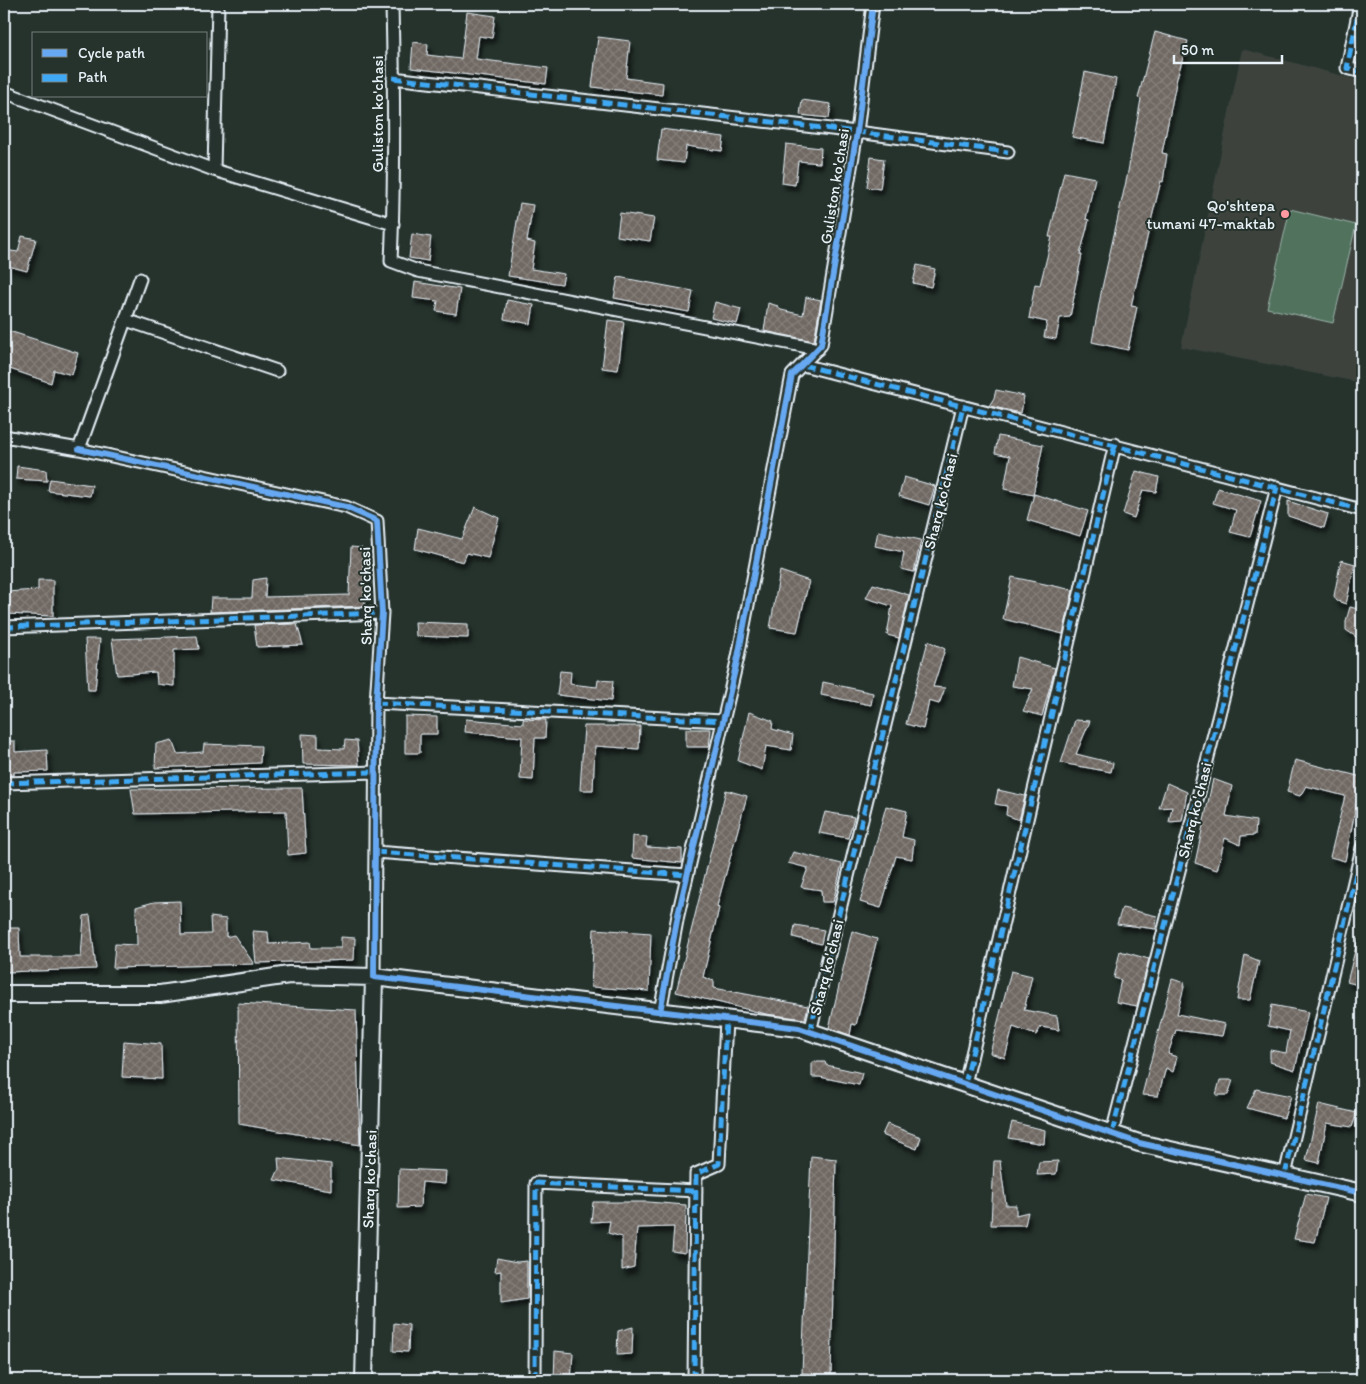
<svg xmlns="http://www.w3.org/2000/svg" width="1366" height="1384" font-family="Itim,sans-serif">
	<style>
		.built { fill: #3c433d }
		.pitch { fill: #51725d; stroke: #9cb2aa }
		.building { fill: url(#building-cross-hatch); stroke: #e8f1f8; filter: url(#shadow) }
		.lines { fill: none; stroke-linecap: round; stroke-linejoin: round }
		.street-casing { stroke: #e8f1f8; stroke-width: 15 }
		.secondary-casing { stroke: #e8f1f8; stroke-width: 20 }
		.street { stroke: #26332d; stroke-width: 11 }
		.secondary { stroke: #26332d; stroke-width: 16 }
		.quiet { stroke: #3fa9f5; stroke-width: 5; stroke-dasharray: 10 5; stroke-linecap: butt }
		.cycleway-casing { stroke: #26332d; stroke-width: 9 }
		.cycleway { stroke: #66a8f1; stroke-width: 6 }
		.poi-dot { fill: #ff9aa2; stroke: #26332d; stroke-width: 2 }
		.labels { text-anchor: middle; stroke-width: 4; stroke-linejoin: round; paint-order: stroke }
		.street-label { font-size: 16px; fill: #e8f1f8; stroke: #26332d }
		.poi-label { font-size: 16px; fill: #e8f1f8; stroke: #26332d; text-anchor: end }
	</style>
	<defs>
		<pattern id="building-cross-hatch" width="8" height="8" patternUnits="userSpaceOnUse" patternTransform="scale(1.25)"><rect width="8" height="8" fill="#706862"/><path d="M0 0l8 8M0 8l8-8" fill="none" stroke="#847e79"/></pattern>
		<filter id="shadow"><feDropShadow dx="3" dy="5.5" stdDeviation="2.5" flood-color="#0009"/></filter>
	</defs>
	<rect width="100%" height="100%" fill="#26332d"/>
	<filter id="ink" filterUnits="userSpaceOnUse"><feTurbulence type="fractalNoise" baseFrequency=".02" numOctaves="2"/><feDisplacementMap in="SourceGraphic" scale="10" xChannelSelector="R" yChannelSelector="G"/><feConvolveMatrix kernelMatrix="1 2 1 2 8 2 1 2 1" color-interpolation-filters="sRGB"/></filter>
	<g filter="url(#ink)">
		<path class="built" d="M 1242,49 L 1362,81 L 1362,383 L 1181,347 Z"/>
		<path class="pitch" d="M 1290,209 L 1356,225 L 1333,323 L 1267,308 Z"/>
		<path class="building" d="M 467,12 L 495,16 L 492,38 L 479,36 L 476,59 L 548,68 L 546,84 L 411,68 L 413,42 L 428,44 L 427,55 L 461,59 Z
			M 1155,32 L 1188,41 L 1177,78 L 1162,153 L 1167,154 L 1163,182 L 1161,181 L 1151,221 L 1131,306 L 1137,307 L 1128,350 L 1092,342 L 1102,288 L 1127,177 L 1141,99 L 1138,98 Z
			M 598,37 L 630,41 L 626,78 L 663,83 L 662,95 L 592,87 Z
			M 1085,72 L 1116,79 L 1104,143 L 1072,137 Z
			M 802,100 L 831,104 L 829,118 L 800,115 Z
			M 661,129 L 724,137 L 722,151 L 686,146 L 684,163 L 657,160 Z
			M 786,144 L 821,148 L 820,163 L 798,161 L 795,185 L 782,183 Z
			M 871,157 L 884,159 L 880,189 L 867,187 Z
			M 1064,172 L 1095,178 L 1086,219 L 1089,220 L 1080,255 L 1082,255 L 1074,292 L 1075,292 L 1070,317 L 1060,318 L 1056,339 L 1044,337 L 1047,322 L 1029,318 L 1035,284 L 1040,285 L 1052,237 L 1049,237 Z
			M 520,203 L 533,205 L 527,241 L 535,243 L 531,269 L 564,274 L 562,284 L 508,276 Z
			M 620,213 L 654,218 L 650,241 L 617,236 Z
			M 412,234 L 431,237 L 428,261 L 409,258 Z
			M 22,236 L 36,239 L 27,271 L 4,265 L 4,250 L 18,252 Z
			M 917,265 L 935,269 L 931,287 L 913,283 Z
			M 618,277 L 693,291 L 689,312 L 614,298 Z
			M 415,282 L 460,289 L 456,314 L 436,311 L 438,301 L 413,298 Z
			M 806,297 L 821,300 L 814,341 L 764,331 L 768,303 L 778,306 L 781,310 L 803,315 Z
			M 507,300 L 534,305 L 531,324 L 504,319 Z
			M 715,302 L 741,309 L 737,324 L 711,318 Z
			M 608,320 L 624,322 L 618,370 L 602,368 Z
			M 9,331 L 78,353 L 72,375 L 54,370 L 51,383 L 4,367 L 4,346 Z
			M 996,390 L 1024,396 L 1021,413 L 989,406 L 994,398 Z
			M 998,436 L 1043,445 L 1033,495 L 1004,489 L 1010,456 L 995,453 Z
			M 17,466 L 46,470 L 47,481 L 16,479 Z
			M 1136,471 L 1159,477 L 1156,492 L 1143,490 L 1134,518 L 1123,514 Z
			M 904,477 L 935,486 L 929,505 L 899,496 Z
			M 50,479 L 92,485 L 90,496 L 48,491 Z
			M 1218,488 L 1261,501 L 1250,537 L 1230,532 L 1236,510 L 1213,503 Z
			M 1034,494 L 1088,511 L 1080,536 L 1027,520 Z
			M 1288,501 L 1328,514 L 1324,528 L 1288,516 Z
			M 475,507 L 499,518 L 488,558 L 467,553 L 463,562 L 415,549 L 418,528 L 462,539 Z
			M 878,531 L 921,540 L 914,572 L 901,569 L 904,552 L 875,546 Z
			M 351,547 L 362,548 L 365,606 L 210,612 L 211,598 L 252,598 L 253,580 L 266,578 L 265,597 L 349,595 Z
			M 1341,560 L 1355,564 L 1346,604 L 1337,601 L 1334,596 Z
			M 780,571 L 809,581 L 797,632 L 770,628 Z
			M 1012,577 L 1073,590 L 1063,634 L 1003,619 Z
			M 38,580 L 53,580 L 53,616 L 5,614 L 5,592 L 38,590 Z
			M 873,584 L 909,595 L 899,638 L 887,635 L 892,606 L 866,598 Z
			M 1350,607 L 1362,610 L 1362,641 L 1346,630 L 1346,621 Z
			M 415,622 L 468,624 L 468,638 L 416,636 Z
			M 297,624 L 303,645 L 257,647 L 254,625 Z
			M 197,636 L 199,649 L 174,650 L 174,686 L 157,684 L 156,672 L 117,675 L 112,639 Z
			M 85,639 L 100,639 L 95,690 L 88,690 Z
			M 928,641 L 945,649 L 933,687 L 945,688 L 939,704 L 929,701 L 923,729 L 906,724 Z
			M 1017,657 L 1055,668 L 1042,716 L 1023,711 L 1033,689 L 1012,686 Z
			M 560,671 L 571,672 L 570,684 L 597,687 L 598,680 L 613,681 L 611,701 L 557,695 Z
			M 823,682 L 873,693 L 871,705 L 821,695 Z
			M 749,712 L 773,721 L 772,729 L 793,735 L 791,750 L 766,746 L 762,770 L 738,761 Z
			M 405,716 L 437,717 L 437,734 L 420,734 L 420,753 L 405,753 Z
			M 466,719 L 523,724 L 523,719 L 546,720 L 545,738 L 535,738 L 533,780 L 520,779 L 522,737 L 465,732 Z
			M 1075,720 L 1090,721 L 1076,754 L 1113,763 L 1111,772 L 1061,763 Z
			M 584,726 L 640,726 L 639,749 L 595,746 L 593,790 L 580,790 Z
			M 686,729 L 711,729 L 709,747 L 686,747 Z
			M 302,734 L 318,735 L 318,748 L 344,749 L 345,740 L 357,741 L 359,765 L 303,764 Z
			M 172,740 L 177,754 L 203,752 L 204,744 L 261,746 L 260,763 L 155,768 L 156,744 Z
			M 4,741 L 15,741 L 15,752 L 47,750 L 48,771 L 14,772 L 14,775 L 4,776 Z
			M 1295,760 L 1362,777 L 1345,861 L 1330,857 L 1345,796 L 1306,786 L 1300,796 L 1287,792 Z
			M 1213,779 L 1232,786 L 1226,816 L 1256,821 L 1255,835 L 1241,836 L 1240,845 L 1225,838 L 1217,870 L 1195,863 Z
			M 1167,783 L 1187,792 L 1182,821 L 1169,822 L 1172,807 L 1159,808 Z
			M 302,788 L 306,853 L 288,855 L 286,811 L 135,814 L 131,789 Z
			M 726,790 L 747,796 L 717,906 L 719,908 L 703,977 L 714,981 L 714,988 L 808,1006 L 805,1019 L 766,1014 L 676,992 Z
			M 998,790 L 1025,796 L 1019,820 L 1006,815 L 1007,806 L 995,804 Z
			M 886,806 L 907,811 L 902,837 L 914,840 L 912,859 L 896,856 L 881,908 L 860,902 Z
			M 825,812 L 854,817 L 848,838 L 819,833 Z
			M 633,836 L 647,837 L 646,847 L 682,849 L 682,863 L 632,858 Z
			M 793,852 L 842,864 L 833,902 L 822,902 L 821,890 L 801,887 L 808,868 L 788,863 Z
			M 180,901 L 181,935 L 211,934 L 210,917 L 226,919 L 226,937 L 234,935 L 254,964 L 113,968 L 115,944 L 137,945 L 136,907 L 154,902 Z
			M 1122,908 L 1157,916 L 1156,929 L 1117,924 Z
			M 90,915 L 96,969 L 4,972 L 4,957 L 8,958 L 8,928 L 19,928 L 20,957 L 81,957 L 84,916 Z
			M 795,925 L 824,930 L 821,944 L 793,937 Z
			M 594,929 L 651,933 L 649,991 L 591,987 Z
			M 253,931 L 268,932 L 269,944 L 310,942 L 311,948 L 341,948 L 341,937 L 355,938 L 354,960 L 256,963 Z
			M 852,931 L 877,939 L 856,1025 L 852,1024 L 850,1035 L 829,1028 Z
			M 1358,939 L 1362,939 L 1362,986 L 1347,982 Z
			M 1120,951 L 1149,959 L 1137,1006 L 1116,1002 L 1121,980 L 1114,978 Z
			M 1245,955 L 1259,961 L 1250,1000 L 1237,1000 Z
			M 1011,971 L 1032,976 L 1024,1010 L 1057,1016 L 1059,1030 L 1041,1027 L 1036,1035 L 1013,1027 L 1005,1058 L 990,1053 Z
			M 1172,979 L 1185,983 L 1177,1014 L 1225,1024 L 1222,1036 L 1176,1030 L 1168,1054 L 1177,1057 L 1173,1072 L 1166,1068 L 1158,1096 L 1142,1095 Z
			M 238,1003 L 356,1010 L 360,1145 L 239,1124 Z
			M 1272,1005 L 1308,1012 L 1295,1070 L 1270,1062 L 1270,1050 L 1286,1053 L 1290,1031 L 1268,1026 Z
			M 124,1041 L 161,1044 L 162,1079 L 122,1077 Z
			M 812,1062 L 825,1062 L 826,1065 L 862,1073 L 859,1085 L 820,1077 L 812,1077 Z
			M 1220,1080 L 1233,1080 L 1228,1095 L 1216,1095 Z
			M 1256,1089 L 1291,1096 L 1284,1118 L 1247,1108 Z
			M 1319,1104 L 1357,1113 L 1352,1127 L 1327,1123 L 1319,1163 L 1306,1160 Z
			M 1012,1122 L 1045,1130 L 1044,1144 L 1008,1138 Z
			M 887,1124 L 921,1137 L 917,1149 L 882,1135 Z
			M 811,1156 L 836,1159 L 831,1376 L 802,1373 Z
			M 278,1158 L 331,1164 L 331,1190 L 274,1180 L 279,1169 Z
			M 994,1161 L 1000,1161 L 1006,1205 L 1016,1205 L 1016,1215 L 1028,1212 L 1025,1225 L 991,1225 Z
			M 1058,1161 L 1056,1174 L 1037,1175 L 1039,1162 Z
			M 399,1169 L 446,1171 L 445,1184 L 422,1182 L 420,1207 L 398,1208 Z
			M 1306,1194 L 1326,1198 L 1315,1242 L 1294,1239 Z
			M 593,1202 L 648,1202 L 686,1205 L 685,1253 L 672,1251 L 674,1227 L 637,1228 L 634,1267 L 622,1270 L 622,1237 L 608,1233 L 610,1221 L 591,1222 Z
			M 497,1258 L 517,1262 L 527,1261 L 527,1299 L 501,1303 L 501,1271 L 495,1272 Z
			M 394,1323 L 409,1325 L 408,1352 L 393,1351 Z
			M 633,1327 L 632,1354 L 617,1355 L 618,1331 Z
			M 555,1351 L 573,1353 L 571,1380 L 554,1380 Z"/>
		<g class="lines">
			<g class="street-casing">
				<path id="street" d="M 392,4 C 394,90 395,176 391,261 L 418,271 L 818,349
					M 1360,4 L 1347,68 L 1362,72
					M 393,78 L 857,132 L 1008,152
					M 4,92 L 214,170 L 393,224
					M 214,170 L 218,4
					M 126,320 L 277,371
					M 803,365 L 1362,510
					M 4,436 L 79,449 L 140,279
					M 79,449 L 346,507 L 377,521 L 382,613 L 376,703 L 374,977
					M 4,627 L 382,613
					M 376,703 L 723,721
					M 4,783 L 376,772
					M 375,852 L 687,875
					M 660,1012 L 678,915 L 738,657 L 792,375 L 821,345 L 857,132 L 873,4
					M 810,1032 L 963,406
					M 965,1084 L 1115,444
					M 1112,1133 L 1277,487
					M 1285,1175 L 1362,848
					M 535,1380 L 536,1183 L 696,1191
					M 694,1380 L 696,1174 L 719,1164 L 726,1020"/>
			</g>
			<g class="secondary-casing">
				<path id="secondary" d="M 4,994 L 160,994 L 289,975 L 374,977 L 799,1028 L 1139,1143 L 1362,1193
					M 364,1380 L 374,977"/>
			</g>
			<use href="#street" class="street"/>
			<use href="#secondary" class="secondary"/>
			<path class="quiet" d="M 1360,4 L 1347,68 L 1362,72
				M 393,78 L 857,132 L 1008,152
				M 803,365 L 1362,510
				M 4,627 L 382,613
				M 376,703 L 723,721
				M 4,783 L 376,772
				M 375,852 L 687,875
				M 810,1032 L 963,406
				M 965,1084 L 1115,444
				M 1112,1133 L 1277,487
				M 1285,1175 L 1362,848
				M 535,1380 L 536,1183 L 696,1191
				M 694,1380 L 696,1174 L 719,1164 L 726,1020"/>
			<g class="cycleway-casing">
				<path id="cycleway" d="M 79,449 L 346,507 L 377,521 L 382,613 L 376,703 L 374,977 L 799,1028 L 1139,1143 L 1362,1193
					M 660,1012 L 678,915 L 738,657 L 792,375 L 821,345 L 857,132 L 873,4"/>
			</g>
			<use href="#cycleway" class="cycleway"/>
		</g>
	</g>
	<circle class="poi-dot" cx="1285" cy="214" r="5"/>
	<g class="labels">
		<g class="street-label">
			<text transform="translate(377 114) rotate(-90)" y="6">Guliston ko'chasi</text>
			<text transform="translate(834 186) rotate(-81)" y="6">Guliston ko'chasi</text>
			<text transform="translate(940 501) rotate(-76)" y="6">Sharq ko'chasi</text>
			<text transform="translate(365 596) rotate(-91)" y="6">Sharq ko'chasi</text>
			<text transform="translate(1194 810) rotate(-76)" y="6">Sharq ko'chasi</text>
			<text transform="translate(826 967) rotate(-76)" y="6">Sharq ko'chasi</text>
			<text transform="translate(369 1179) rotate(-88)" y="6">Sharq ko'chasi</text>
		</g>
		<g class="poi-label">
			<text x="1275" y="211">Qo'shtepa<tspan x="1275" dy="18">tumani 47-maktab</tspan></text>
		</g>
	</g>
	<rect width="1366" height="1384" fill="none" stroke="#26332d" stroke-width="20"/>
	<rect x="10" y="10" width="1346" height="1364" fill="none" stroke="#e8f1f8" stroke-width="2" filter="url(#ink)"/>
	<rect x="32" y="32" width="175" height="65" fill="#26332d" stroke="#747f7e"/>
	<rect x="42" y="49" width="25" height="8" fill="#66a8f1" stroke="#747f7e"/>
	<text x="78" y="58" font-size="15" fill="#e8f1f8">Cycle path</text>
	<rect x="42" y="74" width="25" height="8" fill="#3fa9f5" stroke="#747f7e"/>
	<text x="78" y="82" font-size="15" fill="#e8f1f8">Path</text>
	<path d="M1174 55v8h108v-8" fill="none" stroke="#e8f1f8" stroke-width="2.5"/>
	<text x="1181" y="55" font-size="15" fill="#e8f1f8" stroke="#26332d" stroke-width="4" paint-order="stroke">50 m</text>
</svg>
